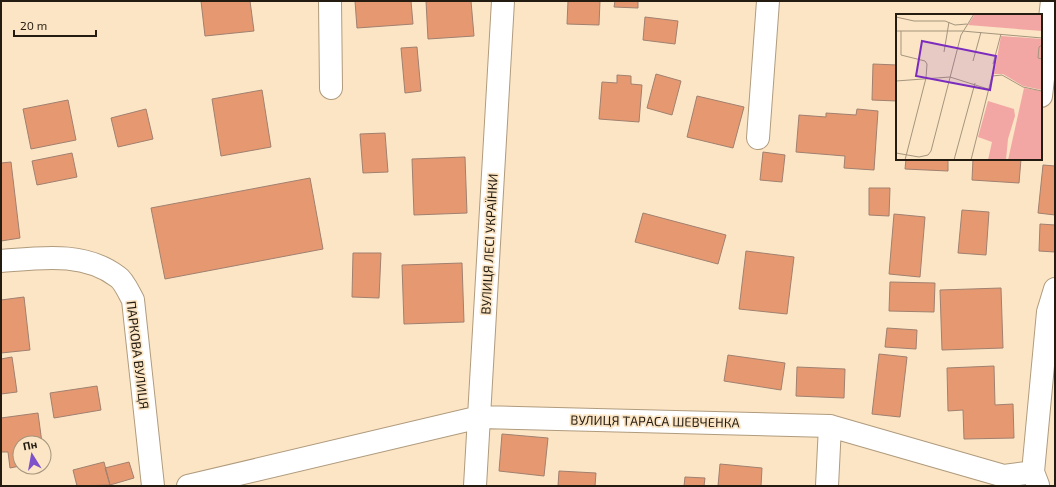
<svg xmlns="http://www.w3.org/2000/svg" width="1056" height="487" font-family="'Exo 2',sans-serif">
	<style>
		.building { fill: #e69971; stroke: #a1806f }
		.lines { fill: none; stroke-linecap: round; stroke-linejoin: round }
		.minor-casing { stroke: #b09b7d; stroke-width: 24 }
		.minor { stroke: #fff; stroke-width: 22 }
		.labels { text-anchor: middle; stroke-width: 3.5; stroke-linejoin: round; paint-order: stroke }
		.street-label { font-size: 13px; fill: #241c11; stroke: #fbe5c5 }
		.inset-road { fill: none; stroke: #a5957d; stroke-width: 1 }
		.view { fill: #7b2cbf; fill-opacity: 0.15; stroke: #7b2cbf; stroke-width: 2 }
		.inset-edge { fill: none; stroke: #241c11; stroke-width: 2 }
	</style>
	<rect width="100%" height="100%" fill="#fbe5c5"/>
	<path class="building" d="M 201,1 L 250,1 L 254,31 L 205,36 Z
		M 355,1 L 411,1 L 413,24 L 357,28 Z
		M 426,1 L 471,1 L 474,36 L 428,39 Z
		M 568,1 L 600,1 L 599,25 L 567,24 Z
		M 615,1 L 638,1 L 638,8 L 614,7 Z
		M 645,17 L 678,21 L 675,44 L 643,40 Z
		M 417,47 L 421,91 L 405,93 L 401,48 Z
		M 873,64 L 897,65 L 897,101 L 872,100 Z
		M 656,74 L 681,81 L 672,115 L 647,108 Z
		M 617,75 L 631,76 L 631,84 L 642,85 L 639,122 L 599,119 L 602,82 L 617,83 Z
		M 262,90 L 271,147 L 221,156 L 212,99 Z
		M 697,96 L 744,107 L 733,148 L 687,137 Z
		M 68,100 L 76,140 L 31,149 L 23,109 Z
		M 146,109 L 153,139 L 118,147 L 111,118 Z
		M 857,109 L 878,111 L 874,170 L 844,168 L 845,156 L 796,152 L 799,115 L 826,117 L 826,113 L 856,115 Z
		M 385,133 L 388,172 L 363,173 L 360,134 Z
		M 763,152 L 785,155 L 782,182 L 760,180 Z
		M 72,153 L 77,177 L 37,185 L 32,161 Z
		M 465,157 L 467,213 L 414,215 L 412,159 Z
		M 906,159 L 948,159 L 948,171 L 905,169 Z
		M 973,159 L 1021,159 L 1019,183 L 972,180 Z
		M 11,162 L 20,238 L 1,241 L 1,163 Z
		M 1043,165 L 1055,166 L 1055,215 L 1038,213 Z
		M 310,178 L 323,249 L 165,279 L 151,208 Z
		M 869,188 L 890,188 L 889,216 L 869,215 Z
		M 962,210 L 989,212 L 986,255 L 958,253 Z
		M 643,213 L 726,235 L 718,264 L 635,242 Z
		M 894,214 L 925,217 L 920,277 L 889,274 Z
		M 1040,224 L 1055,225 L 1055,252 L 1039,251 Z
		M 746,251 L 794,257 L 787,314 L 739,309 Z
		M 353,253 L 381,253 L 379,298 L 352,297 Z
		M 462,263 L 464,322 L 404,324 L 402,265 Z
		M 890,282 L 935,283 L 934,312 L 889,311 Z
		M 1001,288 L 1003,348 L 942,350 L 940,290 Z
		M 24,297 L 30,350 L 1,353 L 1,300 Z
		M 887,328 L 917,330 L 916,349 L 885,347 Z
		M 879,354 L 907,357 L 900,417 L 872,414 Z
		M 728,355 L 785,363 L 781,390 L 724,381 Z
		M 12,357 L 17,392 L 1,394 L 1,359 Z
		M 994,366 L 995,405 L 1013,404 L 1014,438 L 964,439 L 963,410 L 948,411 L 947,368 Z
		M 797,367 L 845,369 L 844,398 L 796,396 Z
		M 97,386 L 101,410 L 54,418 L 50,393 Z
		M 38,413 L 42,443 L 20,443 L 20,466 L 10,468 L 8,452 L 1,452 L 1,418 Z
		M 502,434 L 548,438 L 544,476 L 499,471 Z
		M 104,462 L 110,485 L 77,486 L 73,470 Z
		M 129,462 L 134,478 L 110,485 L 105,468 Z
		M 720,464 L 762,468 L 761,486 L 718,486 Z
		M 559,471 L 596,473 L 595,486 L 558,486 Z
		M 685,477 L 705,478 L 704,486 L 684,486 Z"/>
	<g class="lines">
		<g class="minor-casing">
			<path id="minor" d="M 330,1 L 331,88
				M 1041,96 L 1052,1
				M 758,138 L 768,1
				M 1,261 C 40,258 84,251 118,277 C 124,281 129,293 133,300 L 153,486
				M 1038,485 L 1033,472 L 1048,312 L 1055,289
				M 188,486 L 480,417 L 830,426 L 1004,476 L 1033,472
				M 475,486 L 503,1
				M 827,486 L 830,426"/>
		</g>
		<use href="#minor" class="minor"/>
	</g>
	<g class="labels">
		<g class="street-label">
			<text transform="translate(489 244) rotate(-87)" y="5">ВУЛИЦЯ ЛЕСІ УКРАЇНКИ</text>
			<text transform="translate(138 355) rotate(83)" y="5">ПАРКОВА ВУЛИЦЯ</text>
			<text transform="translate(655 421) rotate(1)" y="5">ВУЛИЦЯ ТАРАСА ШЕВЧЕНКА</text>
		</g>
	</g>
	<g transform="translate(896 14)">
		<rect width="146" height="146" fill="#fbe5c5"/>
		<path d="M 79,0 L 146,0 L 146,17 L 72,11 ZM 105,22 L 146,25 L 146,76 L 127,72 L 107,60 L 98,60 ZM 128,74 L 146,77 L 146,146 L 112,146 ZM 92,87 L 118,95 L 119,102 L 112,125 L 110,146 L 92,146 L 96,128 L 82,123 Z" fill="#f2a7a5"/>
		<path class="inset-road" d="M 0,3 L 18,7 L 49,7 L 59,11 L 71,10M 0,17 L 66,17 L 146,24M 5,17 L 5,41 L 29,47 L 31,50 L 30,64 L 9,146M 146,31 L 143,33 L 142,44 L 146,45M 48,38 L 53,8M 77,47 L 85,18M 97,50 L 105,20M 0,67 L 54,63 L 92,75M 0,139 L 23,143 L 32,141 L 35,137 L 65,21 L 78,0M 58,146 L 79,69M 75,146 L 96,62 L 106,61 L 127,73 L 146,77"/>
		<path class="view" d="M 26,27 L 100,42 L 94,76 L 20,62 Z"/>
		<rect width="146" height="146" class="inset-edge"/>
	</g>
	<rect width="1056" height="487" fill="none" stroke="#241c11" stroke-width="4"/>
	<g transform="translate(32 455) rotate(349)"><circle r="19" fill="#fbe5c5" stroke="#a5957d"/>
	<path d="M0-3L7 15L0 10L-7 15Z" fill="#7e50c9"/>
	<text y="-6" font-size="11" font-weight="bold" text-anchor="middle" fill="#241c11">Пн</text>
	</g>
	<path d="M14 30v6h82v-6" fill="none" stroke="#241c11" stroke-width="2"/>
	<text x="20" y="30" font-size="12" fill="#241c11" stroke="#fbe5c5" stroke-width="3" paint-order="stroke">20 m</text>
</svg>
